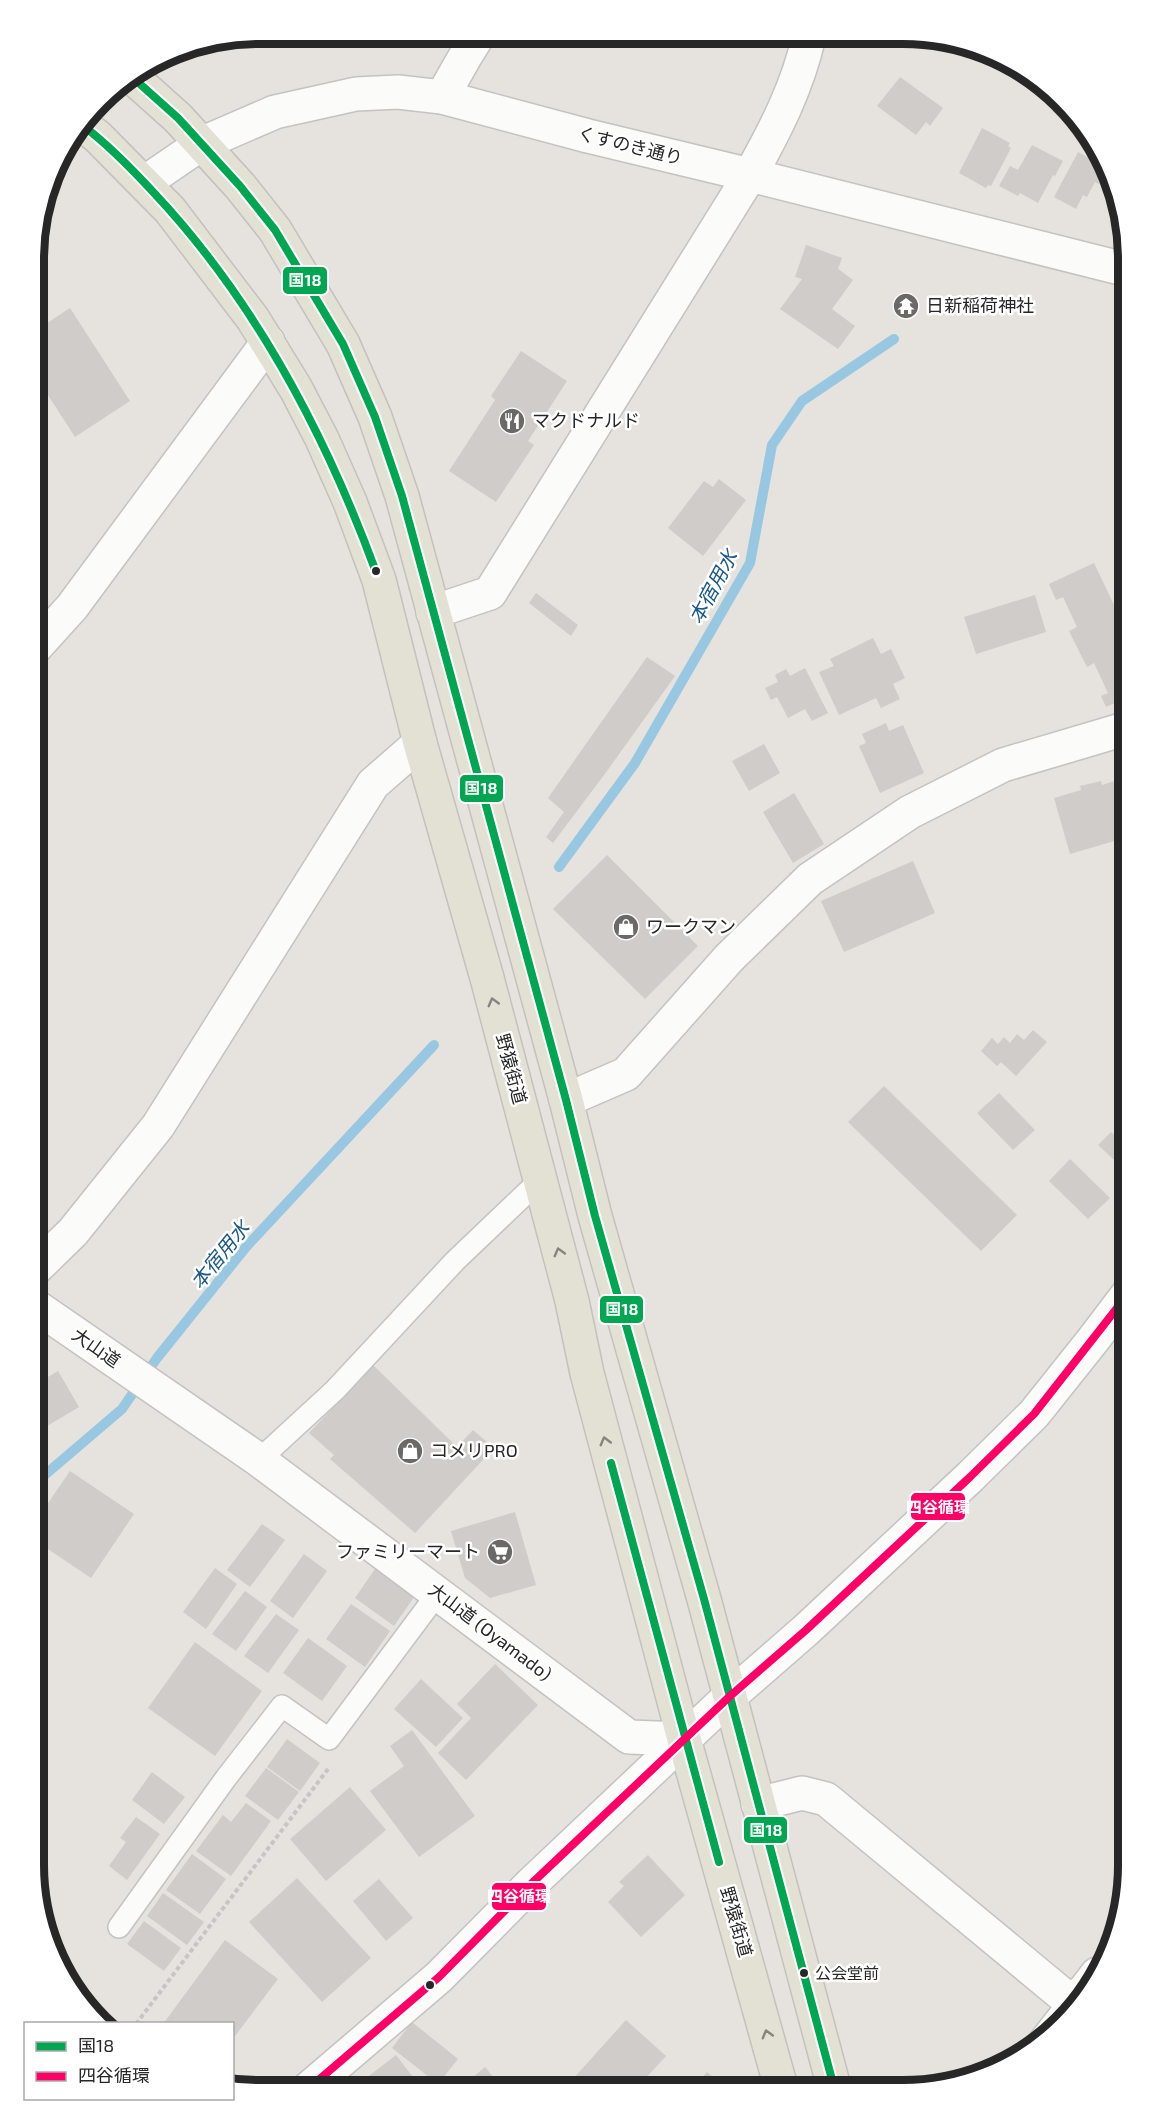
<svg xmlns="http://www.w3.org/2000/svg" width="1161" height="2124" font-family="'Exo 2','Noto Sans JP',sans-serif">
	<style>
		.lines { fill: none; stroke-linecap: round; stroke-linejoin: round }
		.stream { stroke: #98c8e1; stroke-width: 10 }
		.building { fill: #cfccc9 }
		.lane-casing { stroke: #c4c2c3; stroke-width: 24 }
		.street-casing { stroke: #c4c2c3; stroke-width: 36 }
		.secondary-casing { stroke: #c4c2c3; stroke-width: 36 }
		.primary-casing { stroke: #c3c1c0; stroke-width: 36 }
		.path { stroke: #c6c5c5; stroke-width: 4; stroke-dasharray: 4.5 3; stroke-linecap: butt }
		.lane { stroke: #fbfbfa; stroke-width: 21 }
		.street { stroke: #fbfbfa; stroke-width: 33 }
		.secondary { stroke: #fbfbfa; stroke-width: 33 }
		.primary { stroke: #e3e1d4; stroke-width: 33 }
		.bus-1-casing { stroke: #fff; stroke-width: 12 }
		.bus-2-casing { stroke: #fff; stroke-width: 12 }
		.bus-1 { stroke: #00a651; stroke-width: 8 }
		.bus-2 { stroke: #f06; stroke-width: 8 }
		.oneway { stroke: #85847e }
		.bus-dot { fill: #272727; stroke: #fff; stroke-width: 2 }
		.labels { text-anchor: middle; stroke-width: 5; stroke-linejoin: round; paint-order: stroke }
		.bus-label { font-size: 16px; fill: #272727; stroke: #fff; text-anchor: start }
		.street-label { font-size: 18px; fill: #272727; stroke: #fff }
		.poi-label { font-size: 18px; fill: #272727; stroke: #fff; text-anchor: start }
		.water-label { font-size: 20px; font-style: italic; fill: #1a5989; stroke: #fff }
		.rim { fill: none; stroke: #272727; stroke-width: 8 }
		.line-badge { stroke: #fff; stroke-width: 2 }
		.badge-label { font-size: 16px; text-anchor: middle; font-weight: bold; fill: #fff }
	</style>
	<rect width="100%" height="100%" fill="#e6e3de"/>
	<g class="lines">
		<path class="stream" d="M 559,867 L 635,763 L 750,563 L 772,445 L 802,401 L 894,339
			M 33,1485 L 122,1409 L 157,1358 L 246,1247 L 434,1045"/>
	</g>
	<path class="building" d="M 1024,71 L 1050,88 L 1046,92 L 1044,91 L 1042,93 L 1019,75 Z
		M 900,77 L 943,108 L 930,126 L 926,122 L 916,135 L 877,106 Z
		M 1061,100 L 1086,129 L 1083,133 L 1052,111 Z
		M 982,128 L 1010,143 L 1008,146 L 1011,148 L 991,186 L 988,185 L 986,188 L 959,173 Z
		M 1032,145 L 1063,161 L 1055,176 L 1053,175 L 1038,203 L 1020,193 L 1018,196 L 999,186 L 1010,166 L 1018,170 Z
		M 1078,152 L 1107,168 L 1113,181 L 1109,189 L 1095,182 L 1087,197 L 1083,195 L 1076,209 L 1054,197 Z
		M 806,245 L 842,258 L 838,269 L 853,280 L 832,309 L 855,326 L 838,349 L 780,309 L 802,279 L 795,277 Z
		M 70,308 L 130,401 L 75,437 L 35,375 L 35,331 Z
		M 521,351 L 567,381 L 528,441 L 534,445 L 496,502 L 449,471 L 495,400 L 491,396 Z
		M 719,479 L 746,500 L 703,556 L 668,528 L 704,481 L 713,487 Z
		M 1094,563 L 1128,634 L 1128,697 L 1106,707 L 1101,696 L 1108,693 L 1094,663 L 1087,667 L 1069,631 L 1077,627 L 1063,597 L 1056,600 L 1049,584 Z
		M 536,593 L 578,625 L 571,636 L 529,603 Z
		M 1035,595 L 1046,632 L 976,654 L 964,617 Z
		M 873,638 L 881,654 L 891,649 L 905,678 L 893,684 L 900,699 L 881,708 L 876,698 L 839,715 L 819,672 L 834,666 L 830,659 Z
		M 647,657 L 675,676 L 607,771 L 553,843 L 546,837 L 564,812 L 548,798 Z
		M 805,668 L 828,713 L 812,721 L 805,709 L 788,718 L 777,697 L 771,700 L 765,688 L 778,682 L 775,675 L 786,669 L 790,676 Z
		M 886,723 L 889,731 L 903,725 L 924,773 L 880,793 L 859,746 L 866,743 L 862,734 Z
		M 764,744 L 780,773 L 749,791 L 732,761 Z
		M 1128,777 L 1128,837 L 1070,854 L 1054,798 L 1081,790 L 1080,786 L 1101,781 L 1102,785 Z
		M 794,793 L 824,844 L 793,863 L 763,812 Z
		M 607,855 L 698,946 L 645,999 L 553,909 Z
		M 913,861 L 935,913 L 844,952 L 821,901 Z
		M 1033,1030 L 1047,1042 L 1016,1076 L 1001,1062 L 997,1066 L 981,1051 L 992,1038 L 998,1044 L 1004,1037 L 1010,1043 L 1017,1034 L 1024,1040 Z
		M 884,1086 L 1017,1215 L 981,1251 L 848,1122 Z
		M 999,1093 L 1035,1130 L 1013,1150 L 977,1113 Z
		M 1111,1132 L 1121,1141 L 1128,1133 L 1128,1173 L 1098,1145 Z
		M 1070,1159 L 1110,1198 L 1088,1219 L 1049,1181 Z
		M 373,1365 L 457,1447 L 473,1430 L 494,1448 L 415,1533 L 330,1459 L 334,1455 L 309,1433 Z
		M 58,1371 L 79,1407 L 37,1432 L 34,1426 L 34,1385 Z
		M 70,1471 L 134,1514 L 91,1578 L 33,1539 L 33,1525 Z
		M 515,1512 L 536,1585 L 490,1598 L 465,1578 L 451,1531 Z
		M 262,1524 L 285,1540 L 250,1587 L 227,1570 Z
		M 304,1554 L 327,1571 L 293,1618 L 270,1601 Z
		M 379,1563 L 419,1590 L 394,1626 L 355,1598 Z
		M 215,1568 L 237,1584 L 206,1629 L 183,1612 Z
		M 245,1591 L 267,1607 L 236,1651 L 212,1634 Z
		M 351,1604 L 390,1631 L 365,1667 L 326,1639 Z
		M 276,1614 L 299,1630 L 268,1673 L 244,1656 Z
		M 308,1638 L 347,1666 L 322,1701 L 283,1673 Z
		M 195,1642 L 262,1691 L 215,1756 L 148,1708 Z
		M 495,1664 L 538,1705 L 466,1780 L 438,1753 L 471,1718 L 457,1704 Z
		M 421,1679 L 463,1718 L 436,1747 L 394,1709 Z
		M 412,1730 L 475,1816 L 419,1857 L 370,1791 L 404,1766 L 390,1746 Z
		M 287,1739 L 320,1763 L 300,1791 L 267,1767 Z
		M 266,1768 L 299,1792 L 278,1820 L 245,1796 Z
		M 152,1772 L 185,1797 L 164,1824 L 132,1800 Z
		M 350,1787 L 386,1830 L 326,1881 L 290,1839 Z
		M 246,1803 L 271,1821 L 231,1876 L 196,1851 L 223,1815 L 231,1822 Z
		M 136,1817 L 160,1834 L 127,1880 L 109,1866 L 126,1842 L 120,1838 Z
		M 192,1854 L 226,1879 L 200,1914 L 166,1890 Z
		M 648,1855 L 685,1895 L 641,1937 L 608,1902 L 624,1886 L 619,1882 Z
		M 297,1878 L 371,1958 L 322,2002 L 249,1922 Z
		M 379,1879 L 413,1918 L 386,1941 L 353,1901 Z
		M 163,1893 L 204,1922 L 187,1945 L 147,1916 Z
		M 144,1921 L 181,1948 L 164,1971 L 127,1944 Z
		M 225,1940 L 278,1979 L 232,2040 L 232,2024 L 163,2024 Z
		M 626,2020 L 666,2056 L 635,2090 L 563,2090 Z
		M 412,2022 L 458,2059 L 438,2084 L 392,2048 Z
		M 396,2055 L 423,2090 L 373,2089 L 365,2079 Z
		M 485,2067 L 504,2090 L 458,2090 Z
		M 707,2072 L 728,2090 L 690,2090 Z"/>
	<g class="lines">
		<g class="lane-casing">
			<path id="lane" d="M 259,1460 L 335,1390 L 455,1261 L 540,1180
				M 119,1927 L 226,1778 L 282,1706 L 329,1739 L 438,1593
				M 1033,2048 L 1070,2001 L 1077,2008"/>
		</g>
		<g class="street-casing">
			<path id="street" d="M 442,97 L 466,55 L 479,34
				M 433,612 L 490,593 L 750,175 C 775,131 798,86 809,36
				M 34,649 L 72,607 L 268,342
				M 566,1100 L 626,1074 L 729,958 L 810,879 L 910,812 L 1003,765 L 1128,728
				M 34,1270 L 73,1232 L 158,1126 L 373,784 L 420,743
				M 34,1305 L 259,1460 L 629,1737 L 684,1739
				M 758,1804 L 802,1793 L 826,1799 L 1070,2001 L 1084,1991 L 1097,1974
				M 308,2089 L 439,1977 L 531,1884 L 729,1697 L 806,1630 L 970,1477 L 1034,1414 L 1093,1340 L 1128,1294"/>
		</g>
		<g class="secondary-casing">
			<path id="secondary" d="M 144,183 L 201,144 L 275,112 L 356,94 L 398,92 L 442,97 L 588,136 L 750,175 L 1128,270"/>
		</g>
		<g class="primary-casing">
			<path id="primary" d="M 131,76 L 178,118 L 240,186 L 275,230 L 343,344 L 375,417 L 402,496 L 566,1100 L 595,1216 L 704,1599 L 835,2091
				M 82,125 L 97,136 L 170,210 L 253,319 L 296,389 L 322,439 L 350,502 L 379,580 L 420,743 L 487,978 L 572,1301 L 587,1373 L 684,1739 L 782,2091"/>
		</g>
		<path class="path" d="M 136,2024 L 328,1769"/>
		<use href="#lane" class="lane"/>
		<use href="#street" class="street"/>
		<use href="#secondary" class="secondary"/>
		<use href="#primary" class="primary"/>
		<g class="bus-1-casing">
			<path id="bus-1" d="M 131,76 L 178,118 L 240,186 L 275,230 L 343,344 L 375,417 L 402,496 L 566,1100 L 595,1216 L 704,1599 L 835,2091
				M 82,125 C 109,145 132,169 155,194 C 256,302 325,433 376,572
				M 611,1463 L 719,1862"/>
		</g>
		<g class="bus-2-casing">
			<path id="bus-2" d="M 308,2089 L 439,1977 L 531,1884 L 729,1697 L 806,1630 L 970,1477 L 1034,1414 L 1128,1294"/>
		</g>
		<use href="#bus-1" class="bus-1"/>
		<use href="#bus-2" class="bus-2"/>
	</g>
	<defs><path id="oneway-chevron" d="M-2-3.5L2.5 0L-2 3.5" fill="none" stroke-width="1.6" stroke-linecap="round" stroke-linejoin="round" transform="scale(1.5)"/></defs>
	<g class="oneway">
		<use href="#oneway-chevron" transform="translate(493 1002) rotate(-105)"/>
		<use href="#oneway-chevron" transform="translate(559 1252) rotate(-105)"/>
		<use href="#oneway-chevron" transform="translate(605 1441) rotate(-105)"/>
		<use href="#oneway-chevron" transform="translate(767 2034) rotate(-106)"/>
	</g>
	<defs>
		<g id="temple-disc" transform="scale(1.35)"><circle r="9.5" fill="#6a6967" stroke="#fff"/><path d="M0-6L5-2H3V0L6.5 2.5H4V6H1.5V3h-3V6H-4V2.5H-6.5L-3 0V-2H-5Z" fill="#fff"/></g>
		<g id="restaurant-disc" transform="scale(1.35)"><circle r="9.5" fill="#6a6967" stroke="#fff"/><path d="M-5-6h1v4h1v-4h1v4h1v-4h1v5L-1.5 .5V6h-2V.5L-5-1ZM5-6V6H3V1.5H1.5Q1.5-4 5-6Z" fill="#fff"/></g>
		<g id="shop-disc" transform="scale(1.35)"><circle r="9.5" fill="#6a6967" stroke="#fff"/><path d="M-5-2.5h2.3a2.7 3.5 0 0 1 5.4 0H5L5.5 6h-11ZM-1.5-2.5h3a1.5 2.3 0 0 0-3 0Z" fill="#fff"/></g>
		<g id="supermarket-disc" transform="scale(1.35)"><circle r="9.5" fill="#6a6967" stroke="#fff"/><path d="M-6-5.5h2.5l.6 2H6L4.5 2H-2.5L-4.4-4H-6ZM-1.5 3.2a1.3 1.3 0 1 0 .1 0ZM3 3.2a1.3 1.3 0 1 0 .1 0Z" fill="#fff"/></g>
	</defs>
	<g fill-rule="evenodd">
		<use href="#temple-disc" x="906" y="306"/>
		<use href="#restaurant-disc" x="512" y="421"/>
		<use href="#shop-disc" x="626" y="927"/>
		<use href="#shop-disc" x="410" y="1451"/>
		<use href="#supermarket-disc" x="500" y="1552"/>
	</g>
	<g class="bus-dot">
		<circle cx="376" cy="571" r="5"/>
		<circle cx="804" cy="1973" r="5"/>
		<circle cx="430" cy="1985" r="5"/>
	</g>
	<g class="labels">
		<g class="bus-label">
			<text x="815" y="1979">公会堂前</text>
		</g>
		<g class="street-label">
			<text transform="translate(630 146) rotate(14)" y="6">くすのき通り</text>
			<text transform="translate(511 1069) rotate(75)" y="6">野猿街道</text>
			<text transform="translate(96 1348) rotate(35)" y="6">大山道</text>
			<text transform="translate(490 1632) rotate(37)" y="6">大山道 (Oyamado)</text>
			<text transform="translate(736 1922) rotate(74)" y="6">野猿街道</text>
		</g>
		<g class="poi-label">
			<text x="926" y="312">日新稲荷神社</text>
			<text x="532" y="427">マクドナルド</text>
			<text x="646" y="933">ワークマン</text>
			<text x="430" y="1457">コメリPRO</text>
			<text x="480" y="1558" text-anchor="end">ファミリーマート</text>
		</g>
		<g class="water-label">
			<text transform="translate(713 587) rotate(-62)" y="7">本宿用水</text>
			<text transform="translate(220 1255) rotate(-51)" y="7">本宿用水</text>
		</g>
	</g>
	<path d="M0 0H1161V2124H0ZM259 44H903A215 215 0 0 1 1118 259V1865A215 215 0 0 1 903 2080H259A215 215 0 0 1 44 1865V259A215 215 0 0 1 259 44Z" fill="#fff" fill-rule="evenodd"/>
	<path class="rim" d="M259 44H903A215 215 0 0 1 1118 259V1865A215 215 0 0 1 903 2080H259A215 215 0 0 1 44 1865V259A215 215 0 0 1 259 44Z"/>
	<g class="line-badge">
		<rect x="282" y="266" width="46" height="29" rx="6" fill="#00a651"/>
		<rect x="459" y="774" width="45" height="29" rx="6" fill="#00a651"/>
		<rect x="599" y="1295" width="45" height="29" rx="6" fill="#00a651"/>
		<rect x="910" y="1492" width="56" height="29" rx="6" fill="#f06"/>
		<rect x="743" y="1816" width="45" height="28" rx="6" fill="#00a651"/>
		<rect x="491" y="1882" width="56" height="29" rx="6" fill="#f06"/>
	</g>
	<g class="badge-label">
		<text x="305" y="286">国18</text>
		<text x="481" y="794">国18</text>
		<text x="622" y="1315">国18</text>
		<text x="938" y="1513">四谷循環</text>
		<text x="766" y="1836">国18</text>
		<text x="519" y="1902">四谷循環</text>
	</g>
	<rect x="24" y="2022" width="210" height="78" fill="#ffffff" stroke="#a9a9a9" stroke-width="1.5"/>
	<rect x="36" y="2042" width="30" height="9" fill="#00a651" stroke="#a9a9a9" stroke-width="1.5"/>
	<text x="78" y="2052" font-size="18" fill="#272727">国18</text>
	<rect x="36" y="2072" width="30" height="9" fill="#ff0066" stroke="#a9a9a9" stroke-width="1.5"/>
	<text x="78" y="2082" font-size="18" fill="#272727">四谷循環</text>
</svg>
